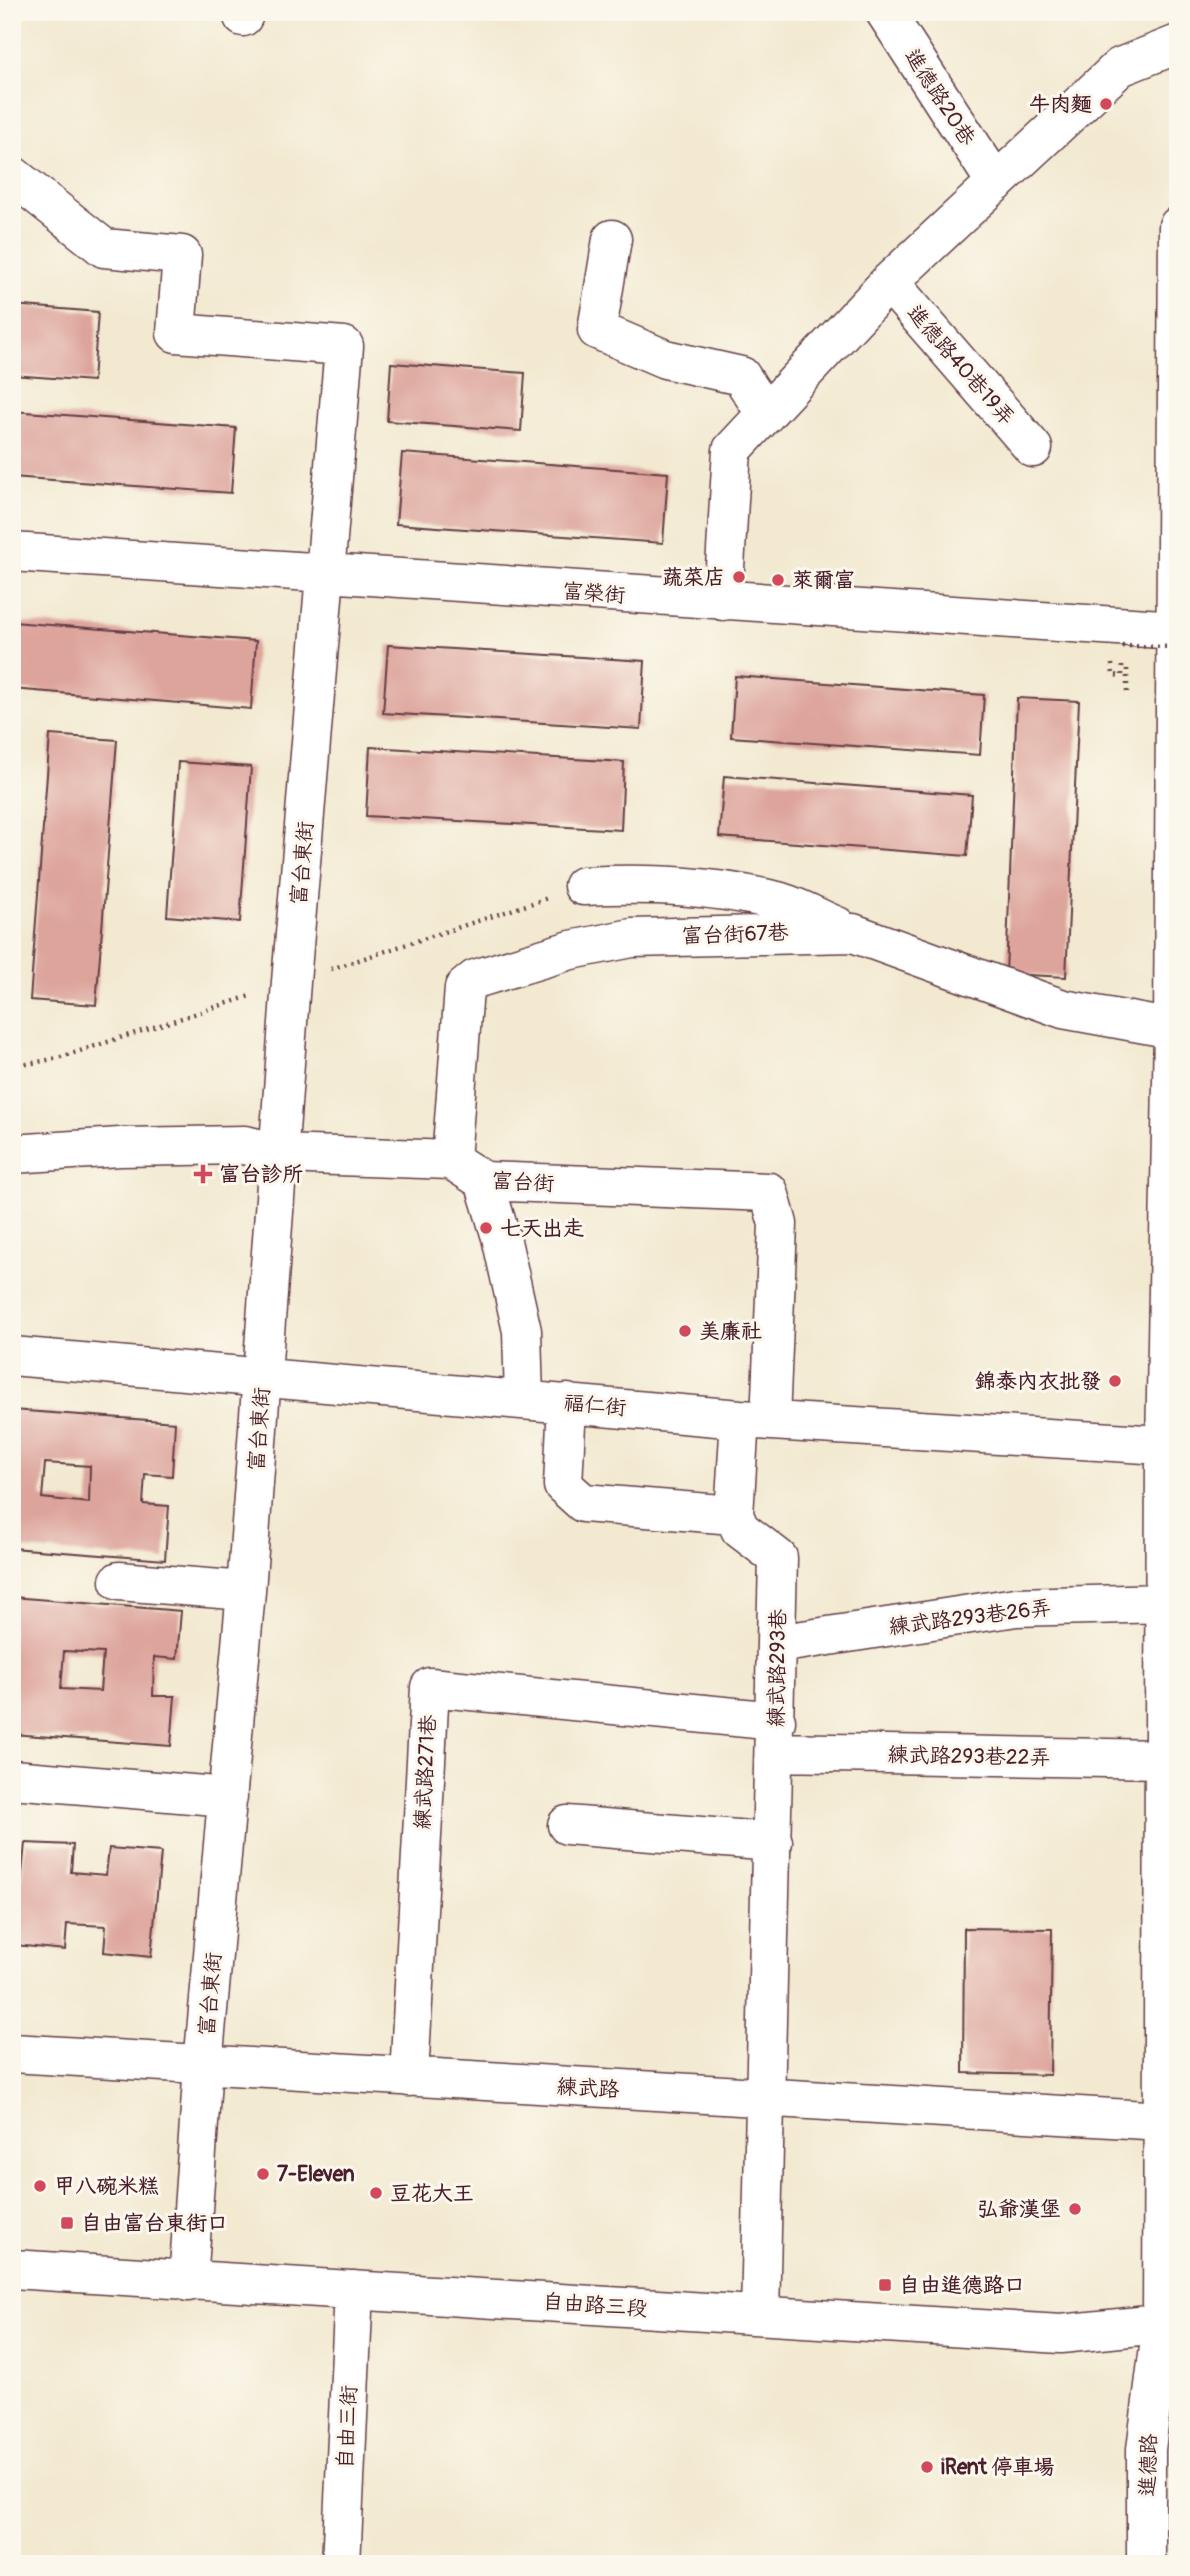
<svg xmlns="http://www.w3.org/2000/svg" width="1190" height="2576" font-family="Pangolin,'LXGW WenKai TC',sans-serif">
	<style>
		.building { fill: #dda49b; fill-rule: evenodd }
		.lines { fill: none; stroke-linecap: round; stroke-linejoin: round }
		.minor-casing { stroke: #633d44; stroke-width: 41 }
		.path { stroke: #633d44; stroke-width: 4.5; stroke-dasharray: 2 5; stroke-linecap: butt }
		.minor { stroke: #fff; stroke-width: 38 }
		.path-bridge { stroke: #633d44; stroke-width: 4.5; stroke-dasharray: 2 5; stroke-linecap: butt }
		.poi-dot { fill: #d1495b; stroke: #fbf7ec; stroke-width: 2.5 }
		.labels { text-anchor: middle; stroke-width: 6; stroke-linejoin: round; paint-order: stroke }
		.street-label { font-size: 21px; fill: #4a1f2b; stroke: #fbf7ec }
		.poi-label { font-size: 21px; font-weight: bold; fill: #4a1f2b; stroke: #fbf7ec; text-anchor: start }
	</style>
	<rect width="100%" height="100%" fill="#fbf7ec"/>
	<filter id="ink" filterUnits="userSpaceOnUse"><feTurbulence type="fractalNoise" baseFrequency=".0143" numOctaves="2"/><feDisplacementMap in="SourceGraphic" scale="14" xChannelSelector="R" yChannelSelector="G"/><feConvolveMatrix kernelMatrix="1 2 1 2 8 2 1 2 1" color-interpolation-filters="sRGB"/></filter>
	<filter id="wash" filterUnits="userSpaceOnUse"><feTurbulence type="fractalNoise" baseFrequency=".00686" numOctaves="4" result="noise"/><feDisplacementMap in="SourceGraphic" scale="28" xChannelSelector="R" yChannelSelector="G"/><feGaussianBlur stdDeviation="1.57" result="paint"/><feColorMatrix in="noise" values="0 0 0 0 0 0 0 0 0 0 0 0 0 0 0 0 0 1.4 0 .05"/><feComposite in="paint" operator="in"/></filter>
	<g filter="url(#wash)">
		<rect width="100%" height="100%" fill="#f2e9d0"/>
		<g id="blocks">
			<path class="building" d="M 12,305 L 98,312 L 93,381 L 12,375 Z
				M 391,363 L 525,373 L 521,431 L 387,421 Z
				M 12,411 L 236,428 L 231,493 L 12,477 Z
				M 402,453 L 668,473 L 663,543 L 396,524 Z
				M 12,622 L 256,641 L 251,709 L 12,689 Z
				M 388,645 L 645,661 L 641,729 L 383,713 Z
				M 735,676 L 984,695 L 980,755 L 731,737 Z
				M 1017,698 L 1079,701 L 1066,977 L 1006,974 Z
				M 50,735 L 117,740 L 96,1005 L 30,1000 Z
				M 370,747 L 624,762 L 621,830 L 366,816 Z
				M 178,762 L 251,767 L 240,922 L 167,916 Z
				M 724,776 L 972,795 L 967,856 L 719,837 Z
				M 12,1410 L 175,1422 L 172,1476 L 145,1474 L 143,1504 L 169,1506 L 165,1560 L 12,1548 ZM 45,1463 L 90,1466 L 89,1503 L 42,1498 Z
				M 12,1597 L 181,1611 L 177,1659 L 154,1657 L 153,1696 L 175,1696 L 171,1746 L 12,1734 ZM 64,1651 L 103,1653 L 100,1691 L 61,1689 Z
				M 25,1843 L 73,1845 L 71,1872 L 106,1875 L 109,1848 L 161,1852 L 151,1957 L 104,1952 L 106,1926 L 67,1924 L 65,1950 L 15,1945 Z
				M 964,1928 L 1052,1929 L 1050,2075 L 963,2073 Z"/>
		</g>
	</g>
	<g filter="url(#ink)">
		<use href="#blocks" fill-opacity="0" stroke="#633d44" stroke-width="2"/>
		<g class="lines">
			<g class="minor-casing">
				<path id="minor" d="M 885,12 L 996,183
					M 243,17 L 245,12
					M 12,175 L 104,248 L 182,255 L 176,333 L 344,346 L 291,982 L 246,1591 L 203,2065 L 188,2282
					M 612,239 L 597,330 L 665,359 L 741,376 L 766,414
					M 889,282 L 1033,448
					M 12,552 L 1177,630
					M 723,601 L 732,450 L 889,282 L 1120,67 L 1178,44
					M 583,886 C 649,883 713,885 777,901 C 797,906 817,918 837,926
					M 12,1154 L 120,1147 L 245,1145 L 281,1154 L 451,1160 L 484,1181 L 769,1192 L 778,1224 L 770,1421
					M 451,1160 L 464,988 L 475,979 L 571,950 L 632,938 L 853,933 L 1063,1009 L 1173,1029
					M 484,1181 L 501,1237 L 522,1331 L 524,1399
					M 12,1356 L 740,1419 L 1178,1446
					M 567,1403 L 563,1485 L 583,1503 L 734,1515
					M 740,1419 L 734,1515 L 740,1529 L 778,1558 L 760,2315
					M 119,1581 L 246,1591
					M 777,1644 L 1016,1607 L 1164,1603
					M 776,1752 L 1163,1759
					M 12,1779 L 228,1797
					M 567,1825 L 773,1842
					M 12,2053 L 1163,2121
					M 409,2077 L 430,1687 L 776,1721
					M 12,2269 L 1061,2334 L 1178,2322
					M 341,2564 L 354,2290
					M 1146,2564 L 1146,2449 L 1162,2323 L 1165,1446 L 1173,1029 L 1178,226"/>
			</g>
			<path class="path" d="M 1112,664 L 1113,675 L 1122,676 L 1122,663
				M 1127,692 L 1127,665
				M 331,969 L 548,898
				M 12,1067 L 58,1058 L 253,995"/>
			<use href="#minor" class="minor"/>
			<path class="path-bridge" d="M 1122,646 L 1178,647"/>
		</g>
	</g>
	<g class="poi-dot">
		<circle cx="1106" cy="104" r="7"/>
		<circle cx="739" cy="577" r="7"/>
		<circle cx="778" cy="580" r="7"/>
		<path d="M199.5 1163.5h7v7h7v7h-7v7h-7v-7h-7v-7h7z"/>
		<circle cx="486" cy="1228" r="7"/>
		<circle cx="685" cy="1331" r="7"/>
		<circle cx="1115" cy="1381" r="7"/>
		<circle cx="263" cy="2174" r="7"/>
		<circle cx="40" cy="2186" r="7"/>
		<circle cx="376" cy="2193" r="7"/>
		<circle cx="1075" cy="2209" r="7"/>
		<rect x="60" y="2216" width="14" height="14" rx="3.5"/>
		<rect x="878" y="2278" width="14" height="14" rx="3.5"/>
		<circle cx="927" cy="2467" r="7"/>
	</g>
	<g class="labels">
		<g class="street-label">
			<text transform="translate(940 97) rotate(57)" y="7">進德路20巷</text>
			<text transform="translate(961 365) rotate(49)" y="7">進德路40巷19弄</text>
			<text transform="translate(594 593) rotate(4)" y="7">富榮街</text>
			<text transform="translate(302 863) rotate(-85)" y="7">富台東街</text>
			<text transform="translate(735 934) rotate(-2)" y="7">富台街67巷</text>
			<text transform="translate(523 1182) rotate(3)" y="7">富台街</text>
			<text transform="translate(595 1405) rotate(5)" y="7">福仁街</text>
			<text transform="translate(259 1429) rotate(-86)" y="7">富台東街</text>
			<text transform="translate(970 1617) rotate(-7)" y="7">練武路293巷26弄</text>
			<text transform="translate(777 1668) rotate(-89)" y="7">練武路293巷</text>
			<text transform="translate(969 1756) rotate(1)" y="7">練武路293巷22弄</text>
			<text transform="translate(425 1772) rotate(-87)" y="7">練武路271巷</text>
			<text transform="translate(210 1994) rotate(-85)" y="7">富台東街</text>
			<text transform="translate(588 2088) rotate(3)" y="7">練武路</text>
			<text transform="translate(595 2305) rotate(4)" y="7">自由路三段</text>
			<text transform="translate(347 2427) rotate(-87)" y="7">自由三街</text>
			<text transform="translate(1148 2465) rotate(-88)" y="7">進德路</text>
		</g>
		<g class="poi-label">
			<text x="1092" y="111" text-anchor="end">牛肉麵</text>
			<text x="725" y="584" text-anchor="end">蔬菜店</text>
			<text x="792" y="587">萊爾富</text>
			<text x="219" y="1181">富台診所</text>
			<text x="500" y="1235">七天出走</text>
			<text x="699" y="1338">美廉社</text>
			<text x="1101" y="1388" text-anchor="end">錦泰內衣批發</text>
			<text x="277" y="2181">7-Eleven</text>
			<text x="54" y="2193">甲八碗米糕</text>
			<text x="390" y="2200">豆花大王</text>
			<text x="1061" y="2216" text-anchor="end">弘爺漢堡</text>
			<text x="81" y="2230">自由富台東街口</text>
			<text x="899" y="2292">自由進德路口</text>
			<text x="941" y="2474">iRent 停車場</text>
		</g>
	</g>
	<rect width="1190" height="2576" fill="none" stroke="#fbf7ec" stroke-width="42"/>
</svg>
